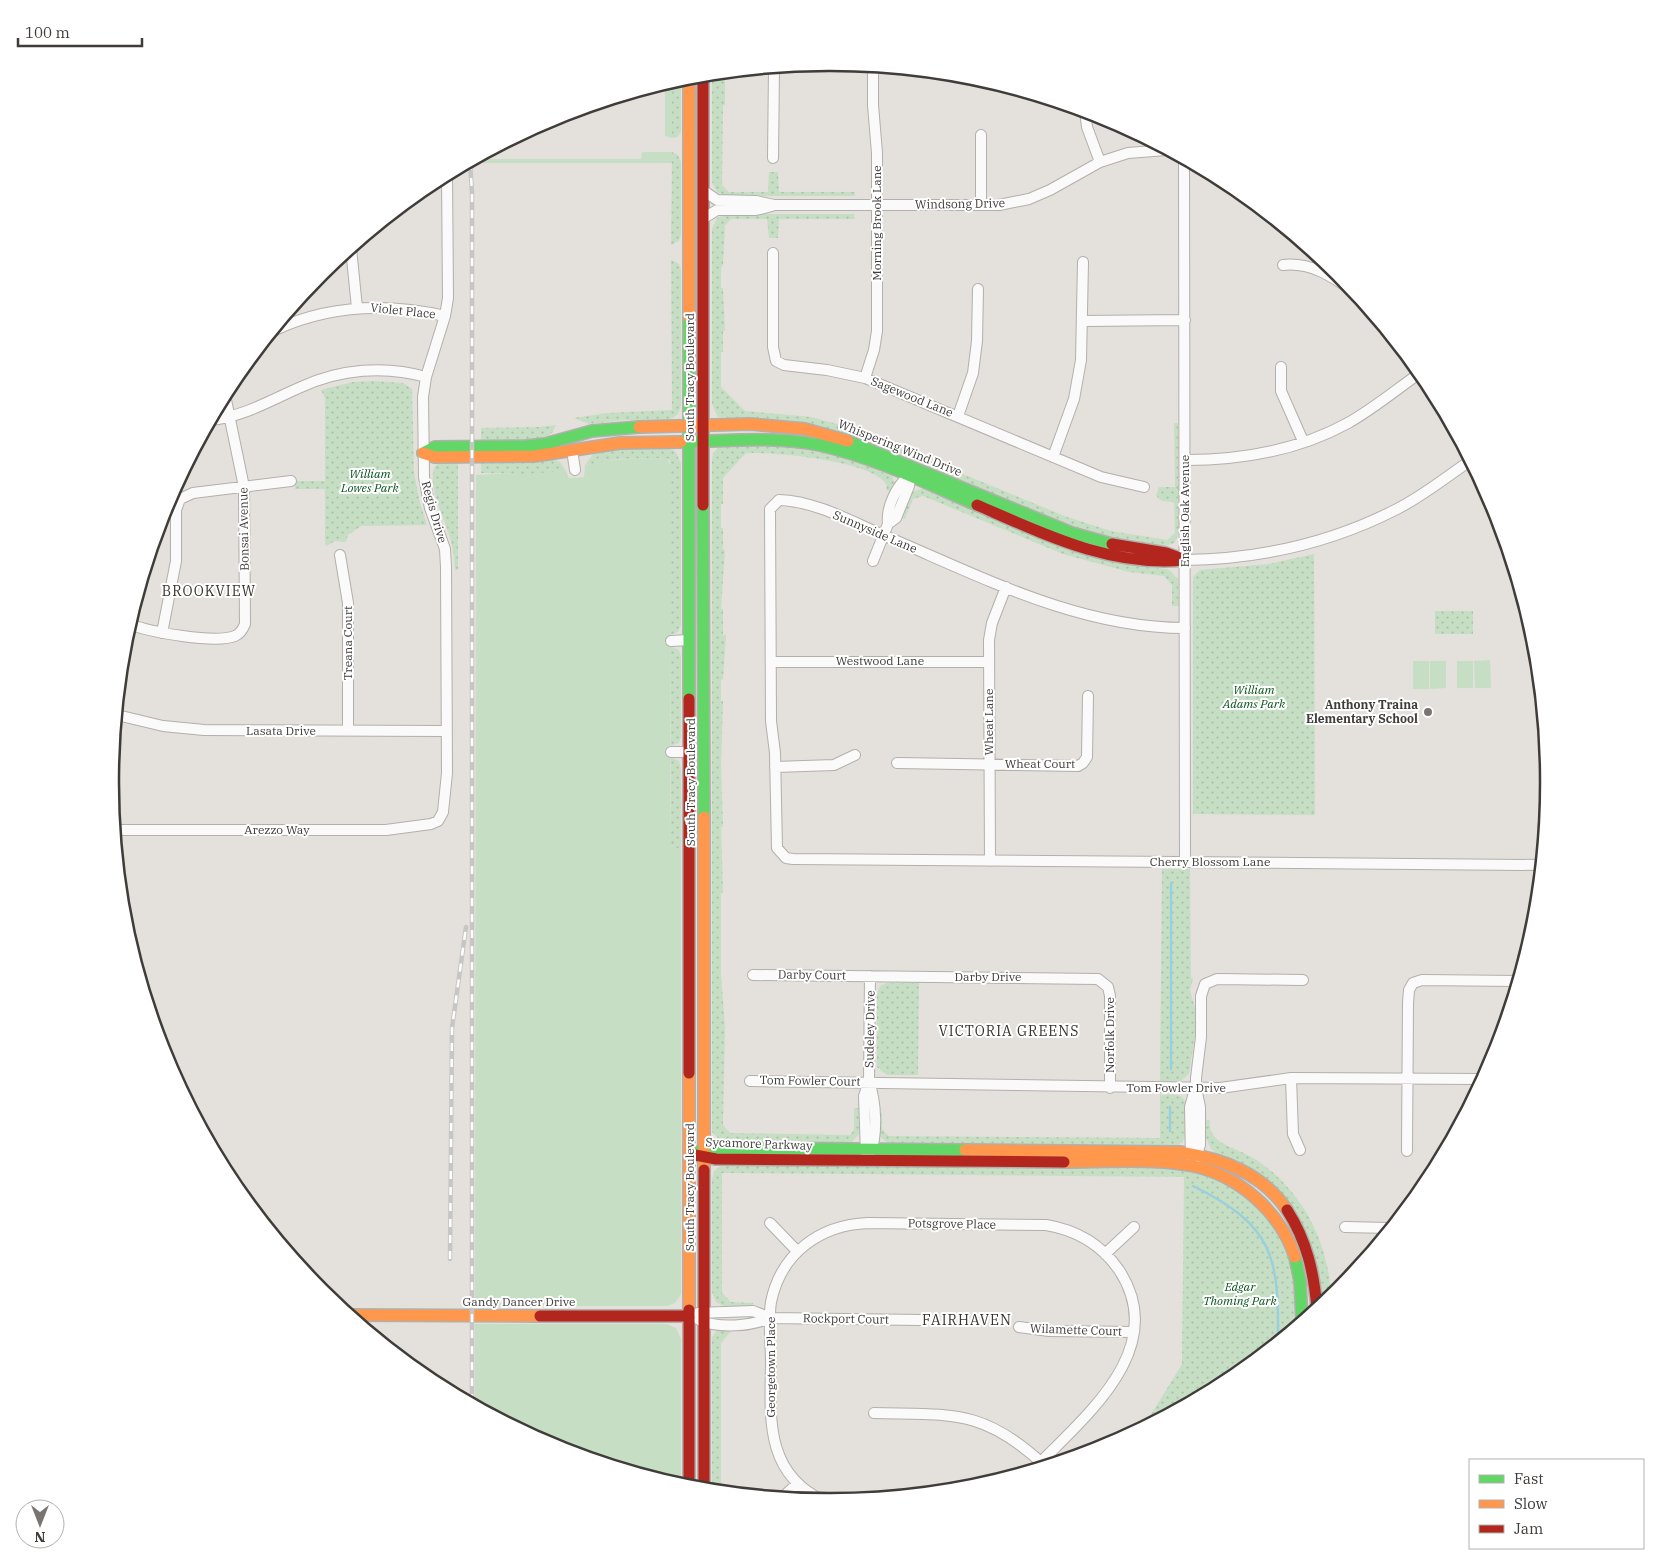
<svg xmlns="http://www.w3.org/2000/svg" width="1659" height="1564" font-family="'IBM Plex Serif',serif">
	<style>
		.grass { fill: #c6dfc4 }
		.park { fill: url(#park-dots) }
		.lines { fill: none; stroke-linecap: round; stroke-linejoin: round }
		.stream { stroke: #9ad0dd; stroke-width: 2.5 }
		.street-casing { stroke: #b2b0ac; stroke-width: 12 }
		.fast-casing { stroke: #b2b0ac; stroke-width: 14 }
		.slow-casing { stroke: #b2b0ac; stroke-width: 14 }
		.jam-casing { stroke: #b2b0ac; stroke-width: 14 }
		.street { stroke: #fbfafa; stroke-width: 10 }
		.fast { stroke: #63d668; stroke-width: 11 }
		.slow { stroke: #ff974d; stroke-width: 11 }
		.jam { stroke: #b3261e; stroke-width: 11 }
		.rail-casing { stroke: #c7c6c4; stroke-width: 4.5 }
		.rail { stroke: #fff; stroke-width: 2.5; stroke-dasharray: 8; stroke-linecap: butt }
		.poi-dot { fill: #797572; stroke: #fff; stroke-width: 2 }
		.labels { text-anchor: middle; stroke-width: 4; stroke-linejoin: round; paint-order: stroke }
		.street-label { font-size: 12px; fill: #3f3c39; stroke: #fff }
		.park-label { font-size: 12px; font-style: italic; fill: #075219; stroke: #fff }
		.poi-label { font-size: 12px; font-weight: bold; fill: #3f3c39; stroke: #fff; text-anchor: end }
		.neighbourhood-label { font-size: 14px; letter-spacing: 1px; fill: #3a342d; stroke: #fff }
		.rim { fill: none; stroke: #3f3c39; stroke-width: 2.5 }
	</style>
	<defs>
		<pattern id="park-dots" width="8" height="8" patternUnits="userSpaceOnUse" patternTransform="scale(1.25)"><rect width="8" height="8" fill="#c6dfc4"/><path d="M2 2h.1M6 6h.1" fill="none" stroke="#abc0a9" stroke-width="1.8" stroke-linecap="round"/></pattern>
	</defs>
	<rect width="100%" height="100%" fill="#e4e0dc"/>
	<path class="grass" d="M 672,81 L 672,138 L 665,136 L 665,84 Z
		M 642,152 L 672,152 L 672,163 L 480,163 L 481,156 L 485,154 L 485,159 L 641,159 Z
		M 667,458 L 671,466 L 671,635 L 669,636 L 669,645 L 671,646 L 670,846 L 681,849 L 681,1294 L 675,1303 L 667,1306 L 475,1306 L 476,475 L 566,471 L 569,478 L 584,477 L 585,465 C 612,458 639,459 667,458 Z
		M 1490,660 L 1491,688 L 1475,688 L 1474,661 Z
		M 1413,661 L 1429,661 L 1429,689 L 1413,689 Z
		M 1430,661 L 1446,661 L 1446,688 L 1430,689 Z
		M 1457,661 L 1473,661 L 1473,688 L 1457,688 Z
		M 475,1324 L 667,1324 L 676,1328 L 681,1339 L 681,1485 L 554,1447 L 475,1404 Z"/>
	<path class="park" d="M 725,73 L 725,105 L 723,105 L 722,185 L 729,192 L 768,192 L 769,172 L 778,172 L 779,192 L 855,192 L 855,196 L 726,196 L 717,192 L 712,182 L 712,74 Z
		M 681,79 L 681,132 L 677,137 L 672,138 L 672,81 Z
		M 672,152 L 678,155 L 681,162 L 681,234 L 679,241 L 671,245 Z
		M 727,214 L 854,214 L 855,219 L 779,219 L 778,238 L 769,238 L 767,219 L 732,219 L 725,225 L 723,266 L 721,267 L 721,288 L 723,288 L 725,331 L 723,331 L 723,352 L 721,352 L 721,387 L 745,411 L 811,417 L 851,428 L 1067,517 L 1111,531 L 1167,540 L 1175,533 L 1174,502 L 1162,501 L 1156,496 L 1159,487 L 1175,487 L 1174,423 L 1178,423 L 1179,532 L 1175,542 C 1164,553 1090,534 1073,527 C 1002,501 933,469 863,439 L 808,424 L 718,417 L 712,404 L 712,229 L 717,218 Z
		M 671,260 L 679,264 L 681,270 L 681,406 L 678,414 L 670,420 L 626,420 L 589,424 L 574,418 L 607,413 L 672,410 Z
		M 374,381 L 403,383 L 412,389 L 414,472 L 420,503 L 427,525 L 361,526 L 348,535 L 346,542 L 335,541 L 327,546 L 325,544 L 325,489 L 295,489 L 295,481 L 325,481 L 325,398 L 321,390 L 353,382 Z
		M 556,425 L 552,433 L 545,439 L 481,443 L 481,428 L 539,427 Z
		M 719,447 L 791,447 L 843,457 L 892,476 L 895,483 L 892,493 L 886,490 L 887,485 C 873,460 774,452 746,453 L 723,478 L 723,504 L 721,504 L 721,528 L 723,528 L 723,549 L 725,550 L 721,609 L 723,609 L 723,635 L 726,635 L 723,679 L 721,680 L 721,701 L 723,701 L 721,764 L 723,827 L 721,827 L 723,892 L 721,893 L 721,974 L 725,1028 L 723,1125 L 730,1133 L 850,1135 L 854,1130 L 854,1108 L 860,1108 L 859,1134 L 851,1143 L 722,1142 L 712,1132 L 712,459 L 713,453 Z
		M 667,448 L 675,451 L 681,463 L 681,625 L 678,632 L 671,635 L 670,461 L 667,458 L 619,459 L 585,465 L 593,454 L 620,449 Z
		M 553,459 L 560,462 L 566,471 L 525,474 L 481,473 L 481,461 Z
		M 458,461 L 458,570 L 455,570 C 454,557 453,546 449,534 C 444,518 423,476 438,463 Z
		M 923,488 L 1138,566 L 1168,569 L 1178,579 L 1179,606 L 1172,606 L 1172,585 L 1164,576 L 1129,572 L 1063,554 L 923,496 L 913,499 L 905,519 L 901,518 L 912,492 Z
		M 1314,554 L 1315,815 L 1193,814 L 1193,577 L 1200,570 L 1269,564 Z
		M 1435,611 L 1473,611 L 1473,634 L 1435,634 Z
		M 671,646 L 679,650 L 681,657 L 681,737 L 679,743 L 671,746 Z
		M 671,757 L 679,761 L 681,768 L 681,849 L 670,846 Z
		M 1162,869 L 1190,869 L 1191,977 L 1193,979 L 1190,990 L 1195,1008 L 1195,1035 L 1189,1074 L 1181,1081 L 1160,1081 Z
		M 887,983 L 919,983 L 918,1075 L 887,1075 L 877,1067 L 877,993 L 880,986 Z
		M 1160,1095 C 1167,1095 1178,1093 1183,1098 C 1189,1104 1188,1130 1185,1137 C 1184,1141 1181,1143 1177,1146 L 888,1143 L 879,1136 L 878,1113 L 882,1113 L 882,1129 L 889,1136 L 1160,1138 Z
		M 1205,1120 L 1210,1120 C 1209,1128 1211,1134 1218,1140 C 1222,1145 1249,1154 1258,1161 C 1303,1192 1329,1243 1331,1297 L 1321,1305 L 1303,1225 L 1211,1149 L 1206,1138 Z
		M 723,1164 L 1168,1168 L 1200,1174 L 1243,1193 L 1268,1216 L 1292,1264 L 1297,1325 L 1229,1380 L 1137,1430 L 1152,1413 L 1182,1364 L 1184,1177 L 722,1173 L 722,1293 L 731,1302 L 753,1303 L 753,1306 L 723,1306 L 716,1302 L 712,1292 L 712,1179 L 714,1171 Z
		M 749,1327 L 749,1331 L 731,1331 L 721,1343 L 721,1491 L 712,1490 L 712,1337 L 718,1329 Z"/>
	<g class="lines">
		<path class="stream" d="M 1171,1069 L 1171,883
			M 1170,1131 L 1170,1107
			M 1193,1186 C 1273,1225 1279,1256 1278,1340"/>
		<g class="street-casing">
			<path id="street" d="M 1085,111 L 1087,127 L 1100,162
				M 773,158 L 774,68
				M 1184,160 L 1185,862
				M 704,191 L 717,200 L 756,201 L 774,205 L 999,205 L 1029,199 L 1050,190 L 1100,162 L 1128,153 L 1166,150
				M 981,205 L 981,135
				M 704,218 L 717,210 L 756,210 L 772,206
				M 351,248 L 357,308
				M 773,253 L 773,347 L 776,361 L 784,365 L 827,370 L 865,378 L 1101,477 L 1144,487
				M 1283,265 C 1310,262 1332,276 1354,292
				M 1083,321 L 1185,320
				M 275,330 C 329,305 387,303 445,316
				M 1281,367 L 1281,391 L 1303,441
				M 865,378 L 874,350 L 877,331 L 877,153 L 873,105 L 873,67
				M 958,416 L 973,373 L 977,341 L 978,289
				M 211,420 C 245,416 271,400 301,387 C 340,369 385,365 426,377
				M 572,450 L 575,470
				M 1053,457 L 1074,399 L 1081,360 L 1083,262
				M 1186,460 C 1241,460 1299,450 1348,423 C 1373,409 1397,389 1420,373
				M 888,524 C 886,508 896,486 909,476
				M 340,555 L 348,603 L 348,731
				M 1185,560 C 1259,559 1331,543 1397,509 C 1423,496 1446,477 1470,461
				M 873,561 L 888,524 L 896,518 L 909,486 L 911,472
				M 129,624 C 150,632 215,644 235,636 C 240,634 243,629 245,624 L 244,487 L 225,395
				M 1185,628 C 1080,628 984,578 890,538 C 856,524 817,501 779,500 L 770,509 L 771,721 L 775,753 L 777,848 L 786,858 L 793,859 L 1541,865
				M 162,633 L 176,561 L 176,510 L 180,499 L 193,493 L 291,481
				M 671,641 L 689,640
				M 771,662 L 989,662
				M 117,715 L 163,726 L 204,730 L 447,731
				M 671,752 L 689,752
				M 897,763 L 1078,766 L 1083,763 L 1087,757 L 1088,696
				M 775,767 L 834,765 L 855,755
				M 115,830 L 386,830 L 431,824 L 438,821 L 443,812 L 447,773 L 446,567 L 445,549 L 430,508 L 424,477 L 423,397 L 426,377 L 445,316 L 448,298 L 447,174
				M 990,861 L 989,640 L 992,623 L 1006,587
				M 753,975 L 1098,979 L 1108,987 L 1110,996 L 1110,1088
				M 1291,1078 L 1293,1134 L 1300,1150
				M 750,1081 L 1220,1088 L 1291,1078 L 1483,1079
				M 869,1082 C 876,1102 878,1134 870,1154
				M 1407,1151 L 1408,1003 L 1409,990 L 1413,983 L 1422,980 L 1517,981
				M 866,1154 L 864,1096 L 869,1082 L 870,976
				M 1191,1159 L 1190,1107 L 1195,1089
				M 1195,1160 L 1200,1145 L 1200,1107 L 1196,1088 L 1196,1078 L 1201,1037 L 1201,996 L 1205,984 L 1217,979 L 1303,980
				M 770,1223 L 797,1251
				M 1345,1227 L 1390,1228
				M 1105,1254 L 1134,1227
				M 698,1313 L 753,1311 L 771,1318
				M 699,1320 C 720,1329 750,1326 771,1318 L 921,1320
				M 1019,1327 L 1049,1331 L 1134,1332
				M 874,1413 C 951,1415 983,1408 1044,1465
				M 783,1497 L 797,1484
				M 824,1501 C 765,1474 770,1418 771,1363 C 771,1343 768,1321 771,1302 C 781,1253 820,1225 868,1223 L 1046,1225 C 1077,1230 1101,1244 1119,1270 C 1171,1349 1084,1417 1035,1468"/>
		</g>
		<g class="fast-casing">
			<path id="fast" d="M 689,317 L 689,699
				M 848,441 L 1072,533 L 1112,544
				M 681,442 C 726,441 775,436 819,445 C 874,457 926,483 977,505
				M 423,453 L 435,447 L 526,446 L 545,444 L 592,431 L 639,427
				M 703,505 L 704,817
				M 693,1153 L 718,1148 L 965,1150
				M 1295,1257 L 1300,1281 L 1302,1321"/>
		</g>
		<g class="slow-casing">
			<path id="slow" d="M 689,76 L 689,317
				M 639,427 L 751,424 L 805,429 L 848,441
				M 423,453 L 435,457 L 534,456 L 620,443 L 681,442
				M 704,817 L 704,1170
				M 689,1073 L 689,1310
				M 965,1150 L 1180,1152 C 1223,1159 1262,1173 1287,1210
				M 1064,1162 C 1103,1162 1156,1158 1194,1166 C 1241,1177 1280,1212 1295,1257
				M 350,1315 L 540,1316"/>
		</g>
		<g class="jam-casing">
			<path id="jam" d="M 703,75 L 703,505
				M 977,505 C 1044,534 1110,567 1184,560
				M 1112,544 L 1166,553 L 1185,560
				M 689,699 L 689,1073
				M 695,1155 L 716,1159 L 1064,1162
				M 704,1170 L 704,1489
				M 1287,1210 C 1307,1241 1314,1273 1317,1309
				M 689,1310 L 689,1488
				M 540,1316 L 689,1316"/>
		</g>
		<use href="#street" class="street"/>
		<use href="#fast" class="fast"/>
		<use href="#slow" class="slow"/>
		<use href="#jam" class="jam"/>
		<g class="rail-casing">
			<path id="rail" d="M 470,162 L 472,192 L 472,1403
				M 450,1259 L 452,1028 L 466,927"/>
		</g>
		<use href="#rail" class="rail"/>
	</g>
	<circle class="poi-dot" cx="1428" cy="712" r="5"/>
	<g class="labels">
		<g class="street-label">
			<text transform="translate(960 204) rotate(-1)" y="4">Windsong Drive</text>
			<text transform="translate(877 223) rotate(-90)" y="4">Morning Brook Lane</text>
			<text transform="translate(403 311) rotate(6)" y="4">Violet Place</text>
			<text transform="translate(690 377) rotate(-90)" y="4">South Tracy Boulevard</text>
			<text transform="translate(912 397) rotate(22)" y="4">Sagewood Lane</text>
			<text transform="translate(900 448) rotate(22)" y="4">Whispering Wind Drive</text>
			<text transform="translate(1185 511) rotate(-90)" y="4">English Oak Avenue</text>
			<text transform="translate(434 512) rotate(74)" y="4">Regis Drive</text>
			<text transform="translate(244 529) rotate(-91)" y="4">Bonsai Avenue</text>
			<text transform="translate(875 532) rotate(23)" y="4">Sunnyside Lane</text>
			<text transform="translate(348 643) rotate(-90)" y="4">Treana Court</text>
			<text x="880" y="665">Westwood Lane</text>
			<text transform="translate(989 722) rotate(-90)" y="4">Wheat Lane</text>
			<text x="281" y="735">Lasata Drive</text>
			<text x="1040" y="768">Wheat Court</text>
			<text transform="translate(691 782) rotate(-90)" y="4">South Tracy Boulevard</text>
			<text x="277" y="834">Arezzo Way</text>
			<text x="1210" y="866">Cherry Blossom Lane</text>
			<text transform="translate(812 975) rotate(1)" y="4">Darby Court</text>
			<text x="988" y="981">Darby Drive</text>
			<text transform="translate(870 1029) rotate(-89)" y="4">Sudeley Drive</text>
			<text transform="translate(1110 1035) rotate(-90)" y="4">Norfolk Drive</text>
			<text transform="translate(810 1081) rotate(1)" y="4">Tom Fowler Court</text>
			<text x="1176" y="1092">Tom Fowler Drive</text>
			<text transform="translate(759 1144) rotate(2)" y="4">Sycamore Parkway</text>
			<text transform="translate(690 1187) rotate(-90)" y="4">South Tracy Boulevard</text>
			<text transform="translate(952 1224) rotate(1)" y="4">Potsgrove Place</text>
			<text x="519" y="1306">Gandy Dancer Drive</text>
			<text transform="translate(846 1319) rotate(1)" y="4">Rockport Court</text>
			<text transform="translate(1076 1330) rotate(2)" y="4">Wilamette Court</text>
			<text transform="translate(771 1367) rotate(-90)" y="4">Georgetown Place</text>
		</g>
		<g class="park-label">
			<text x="370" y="478">William<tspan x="370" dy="14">Lowes Park</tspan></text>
			<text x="1254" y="694">William<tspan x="1254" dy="14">Adams Park</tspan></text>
			<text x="1240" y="1291">Edgar<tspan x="1240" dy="14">Thoming Park</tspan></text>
		</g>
		<g class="poi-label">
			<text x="1418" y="709">Anthony Traina<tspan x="1418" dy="14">Elementary School</tspan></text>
		</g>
		<g class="neighbourhood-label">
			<text x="209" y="596">BROOKVIEW</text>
			<text x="1009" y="1036">VICTORIA GREENS</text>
			<text x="967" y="1325">FAIRHAVEN</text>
		</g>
	</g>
	<path d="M0 0H1659V1564H0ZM829 71H830A710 710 0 0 1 1540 781V783A710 710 0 0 1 830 1493H829A710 710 0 0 1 119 783V781A710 710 0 0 1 829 71Z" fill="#fff" fill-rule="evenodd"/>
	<path class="rim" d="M829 71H830A710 710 0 0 1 1540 781V783A710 710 0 0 1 830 1493H829A710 710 0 0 1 119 783V781A710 710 0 0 1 829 71Z"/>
	<rect x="1469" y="1459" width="175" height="90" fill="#ffffff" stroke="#b2b1b0"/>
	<rect x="1479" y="1475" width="25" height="8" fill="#63d668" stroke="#b2b1b0"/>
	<text x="1514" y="1484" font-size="15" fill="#3f3c39">Fast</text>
	<rect x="1479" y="1500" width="25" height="8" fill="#ff974d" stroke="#b2b1b0"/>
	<text x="1514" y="1509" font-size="15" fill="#3f3c39">Slow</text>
	<rect x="1479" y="1525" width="25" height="8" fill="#b3261e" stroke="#b2b1b0"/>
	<text x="1514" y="1534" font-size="15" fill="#3f3c39">Jam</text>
	<g transform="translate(40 1524) rotate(180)"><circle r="24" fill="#ffffff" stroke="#b2b1b0"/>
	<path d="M0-4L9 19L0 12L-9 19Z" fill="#797572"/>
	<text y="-8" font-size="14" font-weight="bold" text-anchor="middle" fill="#3f3c39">N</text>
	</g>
	<path d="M18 38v8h124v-8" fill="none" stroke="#3f3c39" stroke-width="2.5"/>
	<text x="25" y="38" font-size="15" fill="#3f3c39" stroke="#ffffff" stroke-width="4" paint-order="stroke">100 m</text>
</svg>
